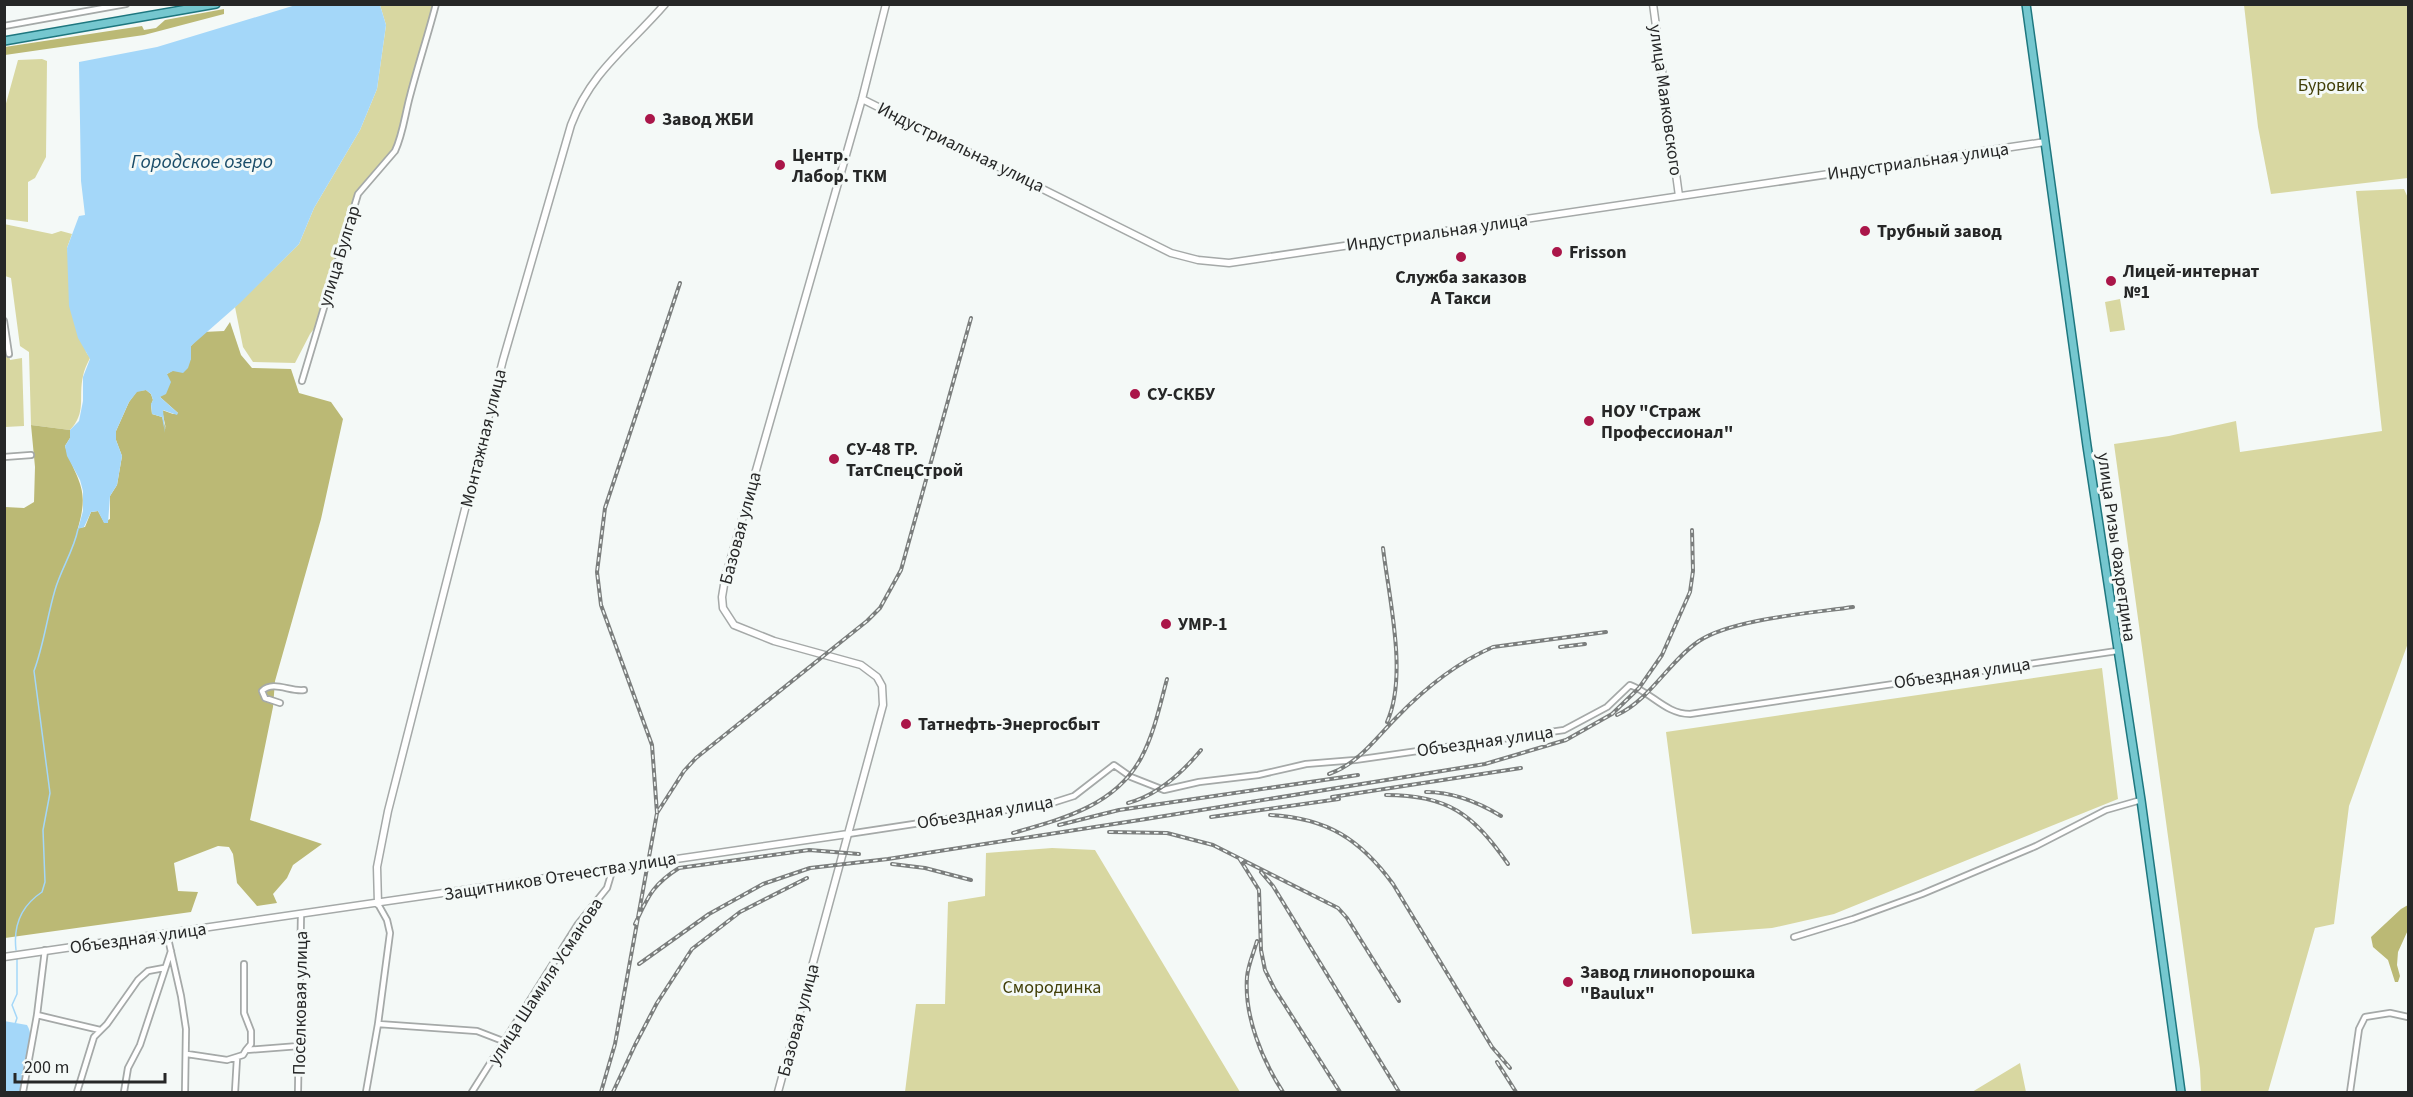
<svg xmlns="http://www.w3.org/2000/svg" width="2413" height="1097" font-family="'Source Sans 3',sans-serif">
	<style>
		.green { fill: #d8d7a1 }
		.forest { fill: #bbb975 }
		.water { fill: #a4d7f9 }
		.lines { fill: none; stroke-linecap: round; stroke-linejoin: round }
		.stream { stroke: #a4d7f9; stroke-width: 1.5 }
		.street-casing { stroke: #a5a9a8; stroke-width: 8 }
		.secondary-casing { stroke: #a5a9a8; stroke-width: 9 }
		.primary-casing { stroke: #1e777f; stroke-width: 10 }
		.street { stroke: #fff; stroke-width: 4.5 }
		.secondary { stroke: #fff; stroke-width: 6 }
		.primary { stroke: #75c7cf; stroke-width: 7 }
		.rail-casing { stroke: #7b7e7d; stroke-width: 4 }
		.rail { stroke: #f4f9f7; stroke-width: 1.5; stroke-dasharray: 4.5; stroke-linecap: butt }
		.poi-dot { fill: #aa1649; stroke: #f4f9f7; stroke-width: 2 }
		.labels { text-anchor: middle; stroke-width: 6; stroke-linejoin: round; paint-order: stroke }
		.park-label { font-size: 18px; fill: #413f08; stroke: #f4f9f7 }
		.street-label { font-size: 18px; fill: #262727; stroke: #f4f9f7 }
		.poi-label { font-size: 18px; font-weight: bold; fill: #262727; stroke: #f4f9f7; text-anchor: start }
		.water-label { font-size: 20px; font-style: italic; fill: #1b4d69; stroke: #f4f9f7 }
	</style>
	<rect width="100%" height="100%" fill="#f4f9f7"/>
	<path class="green" d="M 380,5 L 434,5 L 395,146 L 357,191 L 317,325 L 310,334 L 295,363 L 253,362 L 243,347 L 235,307 L 299,244 L 314,208 L 360,130 L 377,89 L 386,25 Z
		M 2244,5 L 2408,5 L 2408,178 L 2271,194 L 2258,127 Z
		M 42,59 L 47,61 L 46,157 L 35,178 L 28,182 L 28,222 L 5,219 L 5,107 L 18,60 Z
		M 2404,189 L 2408,198 L 2408,643 L 2349,806 L 2334,924 L 2315,928 L 2268,1092 L 2201,1092 L 2200,1069 L 2114,444 L 2169,436 L 2236,421 L 2240,452 L 2382,431 L 2356,191 Z
		M 4,224 L 52,234 L 61,231 L 72,234 L 67,248 L 86,352 L 90,358 C 87,364 84,370 83,376 C 78,398 87,412 70,430 L 31,425 L 29,352 L 20,346 L 11,278 L 5,276 Z
		M 2120,299 L 2125,330 L 2110,332 L 2105,302 Z
		M 4,321 L 10,360 L 22,358 L 24,426 L 5,427 Z
		M 2102,668 L 2118,799 L 1834,914 L 1772,928 L 1692,934 L 1666,732 Z
		M 1052,848 L 1095,850 L 1240,1092 L 905,1092 L 916,1004 L 945,1004 L 948,902 L 985,896 L 986,853 Z
		M 2020,1063 L 2026,1092 L 1972,1092 Z"/>
	<path class="forest" d="M 224,9 L 224,14 L 144,35 L 5,55 L 5,47 L 142,26 L 144,30 L 156,28 L 165,20 Z
		M 230,322 L 241,355 L 252,368 L 291,369 L 299,393 L 331,402 L 343,419 L 321,519 L 275,681 L 273,707 L 250,820 L 322,844 L 293,865 L 287,878 L 273,894 L 277,903 L 257,906 L 237,883 L 233,854 L 229,847 L 218,846 L 174,863 L 178,891 L 198,892 L 191,912 L 5,938 L 5,507 L 24,508 L 34,502 L 35,467 L 31,425 L 70,430 L 70,438 L 65,446 C 77,483 90,486 78,528 L 85,527 L 91,512 L 98,511 L 104,522 L 110,519 L 110,496 L 117,485 L 122,456 L 116,440 L 116,431 L 129,402 L 137,391 L 146,390 L 151,394 L 153,400 L 151,405 L 152,414 L 162,417 L 166,429 L 162,410 L 173,414 L 178,413 L 160,397 L 167,374 L 191,359 L 191,346 L 203,332 L 224,331 Z
		M 2408,905 L 2408,930 L 2398,952 L 2397,965 L 2400,976 L 2398,982 L 2395,982 L 2388,960 L 2373,947 L 2371,937 L 2401,909 Z"/>
	<path class="water" d="M 299,4 L 380,5 L 386,25 L 377,89 L 360,130 L 314,208 L 299,244 L 240,303 L 191,346 L 191,359 L 188,368 L 183,373 L 173,371 L 167,374 L 171,382 L 166,394 L 160,397 L 178,413 L 177,415 L 163,410 L 165,433 L 162,417 L 152,414 L 151,404 L 153,400 L 151,394 L 146,390 L 137,392 L 129,402 L 116,431 L 116,440 L 122,456 L 117,485 L 110,496 L 108,523 L 104,523 L 98,511 L 91,512 L 84,527 L 78,529 L 83,511 L 83,491 L 80,480 L 67,456 L 65,446 L 70,438 L 70,430 L 79,421 L 83,401 L 83,377 L 90,359 L 78,338 L 69,306 L 67,248 L 79,216 L 85,215 L 81,181 L 79,62 L 157,47 Z
		M 4,1021 L 27,1025 C 35,1038 27,1052 23,1065 L 25,1070 L 20,1092 L 5,1092 Z"/>
	<g class="lines">
		<path class="stream" d="M 16,950 C 13,925 21,906 42,892 L 45,882 L 43,830 L 50,793 L 34,671 C 44,644 47,617 55,590 C 61,569 74,550 78,529
			M 15,1024 L 17,1018 L 12,1005 L 17,994 L 17,959"/>
		<g class="street-casing">
			<path id="street" d="M 4,26 L 126,4
				M 4,321 L 9,354
				M 302,381 L 358,194 L 395,151 C 403,134 405,114 410,96 C 418,65 428,35 436,4
				M 4,457 L 31,455
				M 280,703 L 265,698 L 262,691 C 273,680 290,692 304,690
				M 848,834 L 1052,803 L 1074,796 L 1114,765 L 1131,777 L 1164,790 L 1199,782 L 1258,775 L 1306,764 L 1355,760 L 1564,730 L 1607,707 L 1630,685 C 1652,693 1666,714 1690,714 L 2117,651
				M 167,934 L 181,996 L 186,1029 L 185,1092
				M 1794,937 L 1853,919 L 1922,894 L 2036,846 L 2106,810 L 2141,800
				M 244,964 L 244,1013 L 251,1031 L 251,1044 L 246,1050
				M 37,1015 L 100,1030
				M 378,1024 L 477,1031 L 503,1041
				M 187,1054 L 227,1060 L 243,1055 L 246,1050 L 299,1046
				M 23,1092 L 37,1015 L 45,950
				M 77,1092 L 94,1037 L 107,1024 L 138,980 L 148,971 L 164,968
				M 124,1092 L 128,1068 L 140,1045 L 171,951
				M 235,1092 L 237,1058
				M 298,1092 L 301,914
				M 366,1092 L 378,1024 L 390,933 L 387,920 L 378,904
				M 472,1092 L 578,924 L 607,888 L 613,868
				M 2350,1092 L 2359,1029 L 2365,1017 L 2390,1013 L 2408,1017"/>
		</g>
		<g class="secondary-casing">
			<path id="secondary" d="M 1653,4 L 1679,196
				M 862,99 L 1171,253 L 1198,260 L 1229,263 L 2045,142
				M 378,904 L 377,867 L 388,811 L 503,360 L 571,125 C 591,71 629,46 665,4
				M 4,957 L 848,834
				M 778,1092 L 883,705 L 882,686 L 877,677 L 861,665 L 774,641 L 734,625 L 723,608 L 722,597 L 725,579 L 862,99 L 886,4"/>
		</g>
		<g class="primary-casing">
			<path id="primary" d="M 2026,4 L 2087,446 L 2141,800 L 2181,1092
				M 4,41 L 216,4"/>
		</g>
		<use href="#street" class="street"/>
		<use href="#secondary" class="secondary"/>
		<use href="#primary" class="primary"/>
		<g class="rail-casing">
			<path id="rail" d="M 1383,548 C 1389,599 1408,676 1387,722
				M 1560,647 L 1585,644
				M 1617,715 C 1651,699 1668,662 1699,641 C 1732,619 1812,613 1853,607
				M 1329,774 C 1358,764 1375,739 1396,718 C 1424,689 1456,663 1493,647 L 1606,632
				M 1426,792 C 1454,792 1478,802 1501,816
				M 1386,795 C 1448,795 1473,814 1508,864
				M 1332,797 L 1521,768
				M 1128,803 C 1158,795 1182,773 1201,750
				M 657,813 L 652,745 L 601,605 L 597,572 L 605,508 L 680,283
				M 1270,815 C 1327,818 1360,839 1393,884 L 1492,1047 L 1510,1068
				M 1211,817 L 1339,799
				M 1059,825 L 1119,810 L 1358,775
				M 1109,832 L 1167,833 L 1213,845 L 1338,908 L 1347,918 L 1399,1001
				M 1013,833 C 1062,819 1115,806 1141,758 C 1154,734 1160,705 1167,679
				M 1239,858 L 1259,890 L 1261,950 L 1265,970 L 1274,988 L 1340,1092
				M 892,864 L 925,868 L 971,880
				M 1261,872 L 1273,886 L 1399,1092
				M 635,924 C 648,897 652,885 679,868 L 809,850 L 859,854
				M 1257,941 C 1254,952 1248,965 1247,977 C 1244,1016 1262,1060 1283,1092
				M 639,964 L 709,914 L 763,884 L 810,868 L 888,859 L 1146,819 L 1485,764 L 1566,740 L 1612,714 L 1639,688 L 1662,655 L 1690,592 L 1693,571 L 1692,530
				M 1497,1062 L 1516,1092
				M 601,1092 L 615,1044 L 657,813 L 684,771 L 696,758 L 867,621 L 880,608 L 901,570 L 971,318
				M 613,1092 L 635,1045 L 657,1003 L 692,949 L 740,912 L 807,878"/>
		</g>
		<use href="#rail" class="rail"/>
	</g>
	<g class="poi-dot">
		<circle cx="650" cy="119" r="6"/>
		<circle cx="780" cy="165" r="6"/>
		<circle cx="1865" cy="231" r="6"/>
		<circle cx="1557" cy="252" r="6"/>
		<circle cx="1461" cy="257" r="6"/>
		<circle cx="2111" cy="281" r="6"/>
		<circle cx="1135" cy="394" r="6"/>
		<circle cx="1589" cy="421" r="6"/>
		<circle cx="834" cy="459" r="6"/>
		<circle cx="1166" cy="624" r="6"/>
		<circle cx="906" cy="724" r="6"/>
		<circle cx="1568" cy="982" r="6"/>
	</g>
	<g class="labels">
		<g class="park-label">
			<text x="2331" y="91">Буровик</text>
			<text x="1052" y="993">Смородинка</text>
		</g>
		<g class="street-label">
			<text transform="translate(1666 100) rotate(82)" y="6">улица Маяковского</text>
			<text transform="translate(961 147) rotate(26)" y="6">Индустриальная улица</text>
			<text transform="translate(1918 161) rotate(-8)" y="6">Индустриальная улица</text>
			<text transform="translate(1437 232) rotate(-8)" y="6">Индустриальная улица</text>
			<text transform="translate(339 256) rotate(-73)" y="6">улица Булгар</text>
			<text transform="translate(483 438) rotate(-76)" y="6">Монтажная улица</text>
			<text transform="translate(740 528) rotate(-75)" y="6">Базовая улица</text>
			<text transform="translate(2117 547) rotate(82)" y="6">улица Ризы Фахретдина</text>
			<text transform="translate(1962 673) rotate(-8)" y="6">Объездная улица</text>
			<text transform="translate(1485 741) rotate(-8)" y="6">Объездная улица</text>
			<text transform="translate(985 812) rotate(-9)" y="6">Объездная улица</text>
			<text transform="translate(560 876) rotate(-9)" y="6">Защитников Отечества улица</text>
			<text transform="translate(138 938) rotate(-8)" y="6">Объездная улица</text>
			<text transform="translate(545 981) rotate(-57)" y="6">улица Шамиля Усманова</text>
			<text transform="translate(300 1003) rotate(-89)" y="6">Поселковая улица</text>
			<text transform="translate(798 1020) rotate(-75)" y="6">Базовая улица</text>
		</g>
		<g class="poi-label">
			<text x="662" y="125">Завод ЖБИ</text>
			<text x="792" y="161">Центр.<tspan x="792" dy="21">Лабор. ТКМ</tspan></text>
			<text x="1877" y="237">Трубный завод</text>
			<text x="1569" y="258">Frisson</text>
			<text x="2123" y="277">Лицей-интернат<tspan x="2123" dy="21">№1</tspan></text>
			<text x="1461" y="283" text-anchor="middle">Служба заказов<tspan x="1461" dy="21">А Такси</tspan></text>
			<text x="1147" y="400">СУ-СКБУ</text>
			<text x="1601" y="417">НОУ "Страж<tspan x="1601" dy="21">Профессионал"</tspan></text>
			<text x="846" y="455">СУ-48 ТР.<tspan x="846" dy="21">ТатСпецСтрой</tspan></text>
			<text x="1178" y="630">УМР-1</text>
			<text x="918" y="730">Татнефть-Энергосбыт</text>
			<text x="1580" y="978">Завод глинопорошка<tspan x="1580" dy="21">"Baulux"</tspan></text>
		</g>
		<g class="water-label">
			<text x="202" y="168">Городское озеро</text>
		</g>
	</g>
	<rect width="2413" height="1097" fill="none" stroke="#262727" stroke-width="12"/>
	<path d="M15 1073v9h150v-9" fill="none" stroke="#262727" stroke-width="3"/>
	<text x="24" y="1073" font-size="18" fill="#262727" stroke="#f4f9f7" stroke-width="4.5" paint-order="stroke">200 m</text>
</svg>
